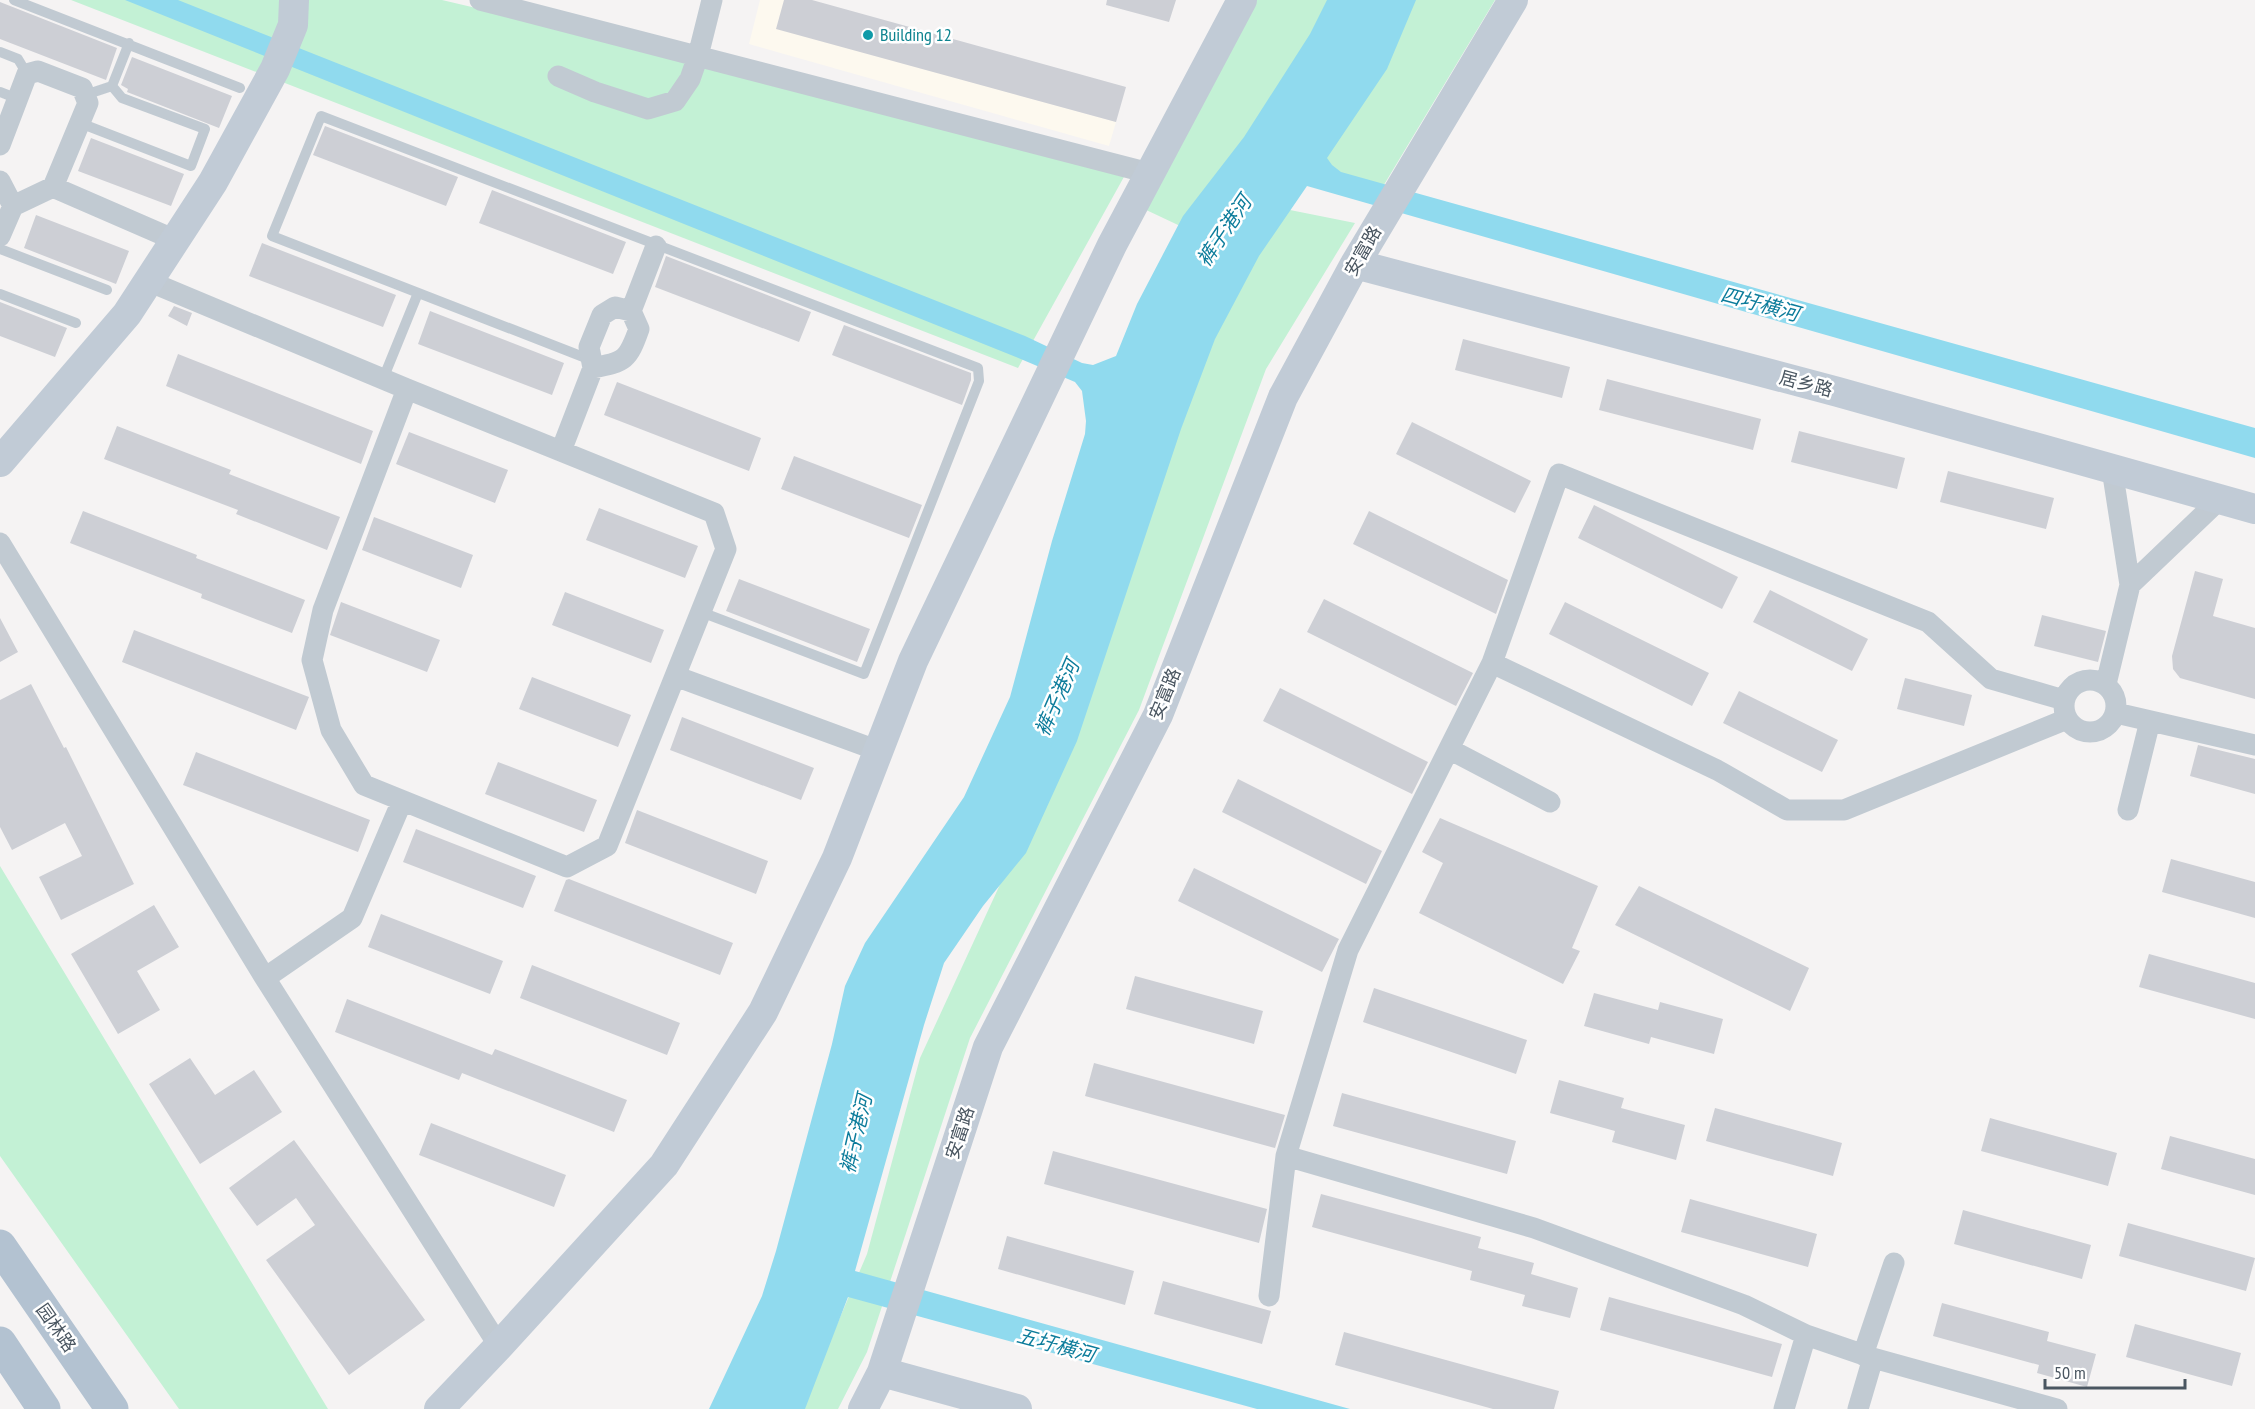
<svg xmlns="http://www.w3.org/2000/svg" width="2255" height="1409" font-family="'PT Sans Narrow','Noto Sans SC',sans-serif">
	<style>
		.commercial { fill: #fdf9ef }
		.green { fill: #c3f1d5 }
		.water { fill: #90daee }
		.building { fill: #cdcfd5 }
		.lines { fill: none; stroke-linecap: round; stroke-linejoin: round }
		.lane { stroke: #c1cad2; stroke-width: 10 }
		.street { stroke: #c1cad2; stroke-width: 21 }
		.secondary { stroke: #c1cbd6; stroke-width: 30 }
		.primary { stroke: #b3c2d1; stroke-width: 33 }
		.culture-dot { fill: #0f9aa8; stroke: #fff; stroke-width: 2 }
		.labels { text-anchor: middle; stroke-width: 5; stroke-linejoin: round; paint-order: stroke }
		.culture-label { font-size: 18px; fill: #0d838f; stroke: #fff; text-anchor: start }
		.street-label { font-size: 18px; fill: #4a5661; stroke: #fff }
		.water-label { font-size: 20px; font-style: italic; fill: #0c7c9b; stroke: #fff }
	</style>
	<rect width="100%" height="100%" fill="#f5f3f3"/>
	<path class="commercial" d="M 760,0 L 784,0 L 950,76 L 1116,122 L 1109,146 L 749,44 Z"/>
	<path class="green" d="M 71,0 L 442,0 L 673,54 L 1125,175 L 1018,368 Z
		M 1256,0 L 1340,0 L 1195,233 L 1142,208 Z
		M 1394,0 L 1495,0 L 1379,193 L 1300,170 Z
		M 1275,207 L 1355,223 L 1266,369 L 1139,710 L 970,1038 L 867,1352 L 838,1409 L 801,1409 L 867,1254 L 920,1058 L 1038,802 L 1166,406 Z
		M 0,866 L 328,1409 L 179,1409 L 0,1156 Z"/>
	<path class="water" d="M 125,0 L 178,0 L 1025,336 L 1082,363 L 1093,365 L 1116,356 L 1137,304 L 1183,216 L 1244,137 L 1310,34 L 1327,0 L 1416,0 L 1387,69 L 1327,158 L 1332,165 L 1341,172 L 2255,428 L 2255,458 L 1307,186 L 1259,256 L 1215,339 L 1181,429 L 1077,741 L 1026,853 L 983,906 L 944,963 L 924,1025 L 855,1271 L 1350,1409 L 1257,1409 L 848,1297 L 805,1409 L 709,1409 L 762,1296 L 776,1251 L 832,1044 L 845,986 L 865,943 L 964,797 L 1010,697 L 1052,541 L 1085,434 L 1086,421 L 1082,391 L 1075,382 L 1016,357 Z"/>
	<path class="building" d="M 784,0 L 812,0 L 1126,87 L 1116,122 L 776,29 Z
		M 1107,0 L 1176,0 L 1169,22 L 1106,5 Z
		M 0,2 L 117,48 L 106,80 L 0,39 Z
		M 132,57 L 232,96 L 219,128 L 127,92 L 128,89 L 121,85 Z
		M 325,126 L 458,177 L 446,206 L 313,155 Z
		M 91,138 L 184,174 L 171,206 L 78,171 Z
		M 492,190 L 626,242 L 613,274 L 479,223 Z
		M 36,215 L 129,251 L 116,284 L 24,248 Z
		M 262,243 L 396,295 L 383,327 L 249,276 Z
		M 666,256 L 811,312 L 799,342 L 655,287 Z
		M 0,302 L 67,328 L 55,357 L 0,336 Z
		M 174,306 L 192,313 L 187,326 L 168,316 Z
		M 430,311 L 564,363 L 552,395 L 418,344 Z
		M 844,325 L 971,373 L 971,380 L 962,405 L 832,355 Z
		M 1463,339 L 1570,367 L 1562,398 L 1455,370 Z
		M 178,354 L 373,431 L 361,464 L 166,386 Z
		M 1607,379 L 1761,419 L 1753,450 L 1599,410 Z
		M 617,382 L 761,438 L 749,471 L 604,415 Z
		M 1412,422 L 1531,481 L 1515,513 L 1396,454 Z
		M 117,426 L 231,470 L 229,474 L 340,517 L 327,550 L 236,514 L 238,510 L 104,459 Z
		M 1799,431 L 1905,458 L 1897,489 L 1791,462 Z
		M 409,432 L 508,470 L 495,503 L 396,464 Z
		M 794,456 L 922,505 L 909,538 L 781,489 Z
		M 1948,471 L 2054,498 L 2046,529 L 1940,502 Z
		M 1594,505 L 1738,577 L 1722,609 L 1578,538 Z
		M 599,508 L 698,546 L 685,578 L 586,540 Z
		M 83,511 L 197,555 L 196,558 L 305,600 L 292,633 L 201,598 L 202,594 L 70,543 Z
		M 1369,511 L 1508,580 L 1496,614 L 1353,544 Z
		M 374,517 L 473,555 L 461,588 L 362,550 Z
		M 2195,571 L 2223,579 L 2213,616 L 2255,628 L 2255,699 L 2187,680 L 2180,678 L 2173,669 L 2172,656 Z
		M 739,579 L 870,629 L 857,662 L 726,611 Z
		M 1770,590 L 1868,639 L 1852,671 L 1753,622 Z
		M 565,592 L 664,630 L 651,663 L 552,625 Z
		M 1324,599 L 1473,673 L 1456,706 L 1307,632 Z
		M 341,602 L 440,640 L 427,672 L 330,635 Z
		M 1565,602 L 1709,673 L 1692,706 L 1549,634 Z
		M 2042,615 L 2106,631 L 2098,662 L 2034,646 Z
		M 0,618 L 18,652 L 0,662 Z
		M 134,630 L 309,697 L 296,730 L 122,662 Z
		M 532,677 L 631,715 L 618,747 L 519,709 Z
		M 1905,678 L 1972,695 L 1964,726 L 1897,709 Z
		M 31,684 L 64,748 L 66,747 L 134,884 L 61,920 L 39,877 L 82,856 L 65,823 L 12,850 L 0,827 L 0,700 Z
		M 1280,688 L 1428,762 L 1412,794 L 1263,721 Z
		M 1739,691 L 1838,740 L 1822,772 L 1723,723 Z
		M 682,717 L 814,768 L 801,800 L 670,750 Z
		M 2198,745 L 2255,759 L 2255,794 L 2190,776 Z
		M 196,752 L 370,820 L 358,852 L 183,785 Z
		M 498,762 L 597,800 L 584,832 L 485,794 Z
		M 1238,779 L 1382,851 L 1366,884 L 1222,812 Z
		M 637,810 L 768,861 L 756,894 L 625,843 Z
		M 1440,818 L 1598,886 L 1572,948 L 1580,951 L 1563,984 L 1419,913 L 1443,863 L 1422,852 Z
		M 416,829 L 536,876 L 523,908 L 403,862 Z
		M 2171,859 L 2255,882 L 2255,918 L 2162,892 Z
		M 1194,868 L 1339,939 L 1322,972 L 1178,901 Z
		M 569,879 L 733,943 L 720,975 L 554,911 L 566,880 Z
		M 1639,886 L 1809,968 L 1790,1011 L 1615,925 Z
		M 154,905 L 179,947 L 137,971 L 160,1010 L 118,1034 L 71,954 Z
		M 381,914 L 503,961 L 490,994 L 368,947 Z
		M 2149,954 L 2255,983 L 2255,1019 L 2139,987 Z
		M 532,965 L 680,1023 L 667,1055 L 520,998 Z
		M 1135,976 L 1263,1011 L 1254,1044 L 1126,1009 Z
		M 1374,988 L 1527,1040 L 1516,1074 L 1363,1022 Z
		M 1594,993 L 1658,1010 L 1660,1002 L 1723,1019 L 1714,1054 L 1651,1037 L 1649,1044 L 1584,1026 Z
		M 347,999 L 492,1055 L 495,1049 L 627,1100 L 614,1132 L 462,1073 L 459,1080 L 335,1032 Z
		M 190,1058 L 215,1095 L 254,1070 L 282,1112 L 200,1164 L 149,1084 Z
		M 1094,1063 L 1285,1115 L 1275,1148 L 1085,1096 Z
		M 1559,1080 L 1624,1098 L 1621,1108 L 1685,1125 L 1676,1160 L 1612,1142 L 1615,1131 L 1550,1113 Z
		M 1342,1093 L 1516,1141 L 1507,1174 L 1333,1126 Z
		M 1715,1108 L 1842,1143 L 1833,1176 L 1706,1141 Z
		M 1990,1118 L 2117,1153 L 2108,1186 L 1981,1151 Z
		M 431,1123 L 566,1175 L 554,1207 L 419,1155 Z
		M 2170,1136 L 2255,1159 L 2255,1195 L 2161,1169 Z
		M 294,1140 L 425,1320 L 349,1375 L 266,1260 L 315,1225 L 296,1198 L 257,1226 L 229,1188 Z
		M 1053,1151 L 1267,1209 L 1259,1243 L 1044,1184 Z
		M 1321,1194 L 1481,1237 L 1478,1248 L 1534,1263 L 1531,1274 L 1578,1288 L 1570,1318 L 1522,1306 L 1525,1295 L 1470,1280 L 1472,1271 L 1312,1227 Z
		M 1690,1199 L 1817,1234 L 1808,1267 L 1681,1232 Z
		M 1963,1210 L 2091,1245 L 2082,1279 L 1954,1244 Z
		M 2128,1223 L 2255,1258 L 2246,1291 L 2119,1256 Z
		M 1007,1236 L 1134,1271 L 1125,1305 L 998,1269 Z
		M 1163,1281 L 1271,1311 L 1262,1344 L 1154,1314 Z
		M 1609,1297 L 1782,1344 L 1772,1377 L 1600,1330 Z
		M 1942,1303 L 2049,1332 L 2047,1341 L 2096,1354 L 2087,1387 L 2037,1373 L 2039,1365 L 1933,1336 Z
		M 2135,1324 L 2241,1353 L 2232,1386 L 2126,1357 Z
		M 1344,1332 L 1559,1391 L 1554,1409 L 1493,1409 L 1335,1365 Z"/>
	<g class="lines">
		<path class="lane" d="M 14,0 L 240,88
			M 0,52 L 18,59 L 27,74
			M 0,92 L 18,99
			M 85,95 L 112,86 L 129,43
			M 80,123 L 191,166 L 205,129 L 122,98 L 112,86
			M 0,249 L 107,290
			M 0,294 L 76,323
			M 591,360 L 272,236 L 321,116 L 978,368 L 979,381 L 864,674 L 701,612
			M 383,379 L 418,293"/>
		<path class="street" d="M 480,0 L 1149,173
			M 558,76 L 595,92 L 648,109 L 675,101 L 690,79 L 698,56 L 712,0
			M 0,145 L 27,74 L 38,71 L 82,88 L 88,103 L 53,187
			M 0,181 L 13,206
			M 0,236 L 13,206 L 53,187 L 175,240
			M 148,281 L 407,389 L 714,513 L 726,549 L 607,846 L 567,867 L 364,785 L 331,730 L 312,660 L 323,610 L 407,389
			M 631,311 L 615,307 L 602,315 L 589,347 L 593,368 C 625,362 628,360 639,329 L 631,311 L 656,246
			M 561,451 L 593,368
			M 2112,469 L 2130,585 L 2219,500
			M 0,543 L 265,978 L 499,1346
			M 1492,663 L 1717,770 L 1787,810 L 1844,810 L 2067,719
			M 675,676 L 879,751
			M2064 706a26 26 0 1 1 52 0a26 26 0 1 1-52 0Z
			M 2106,684 L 2130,585
			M 2116,713 L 2255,745
			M 1449,749 L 1550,802
			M 2128,810 L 2150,721
			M 265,978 L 352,918 L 402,801
			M 1286,1156 L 1534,1228 L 1744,1305 L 1806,1335 L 1873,1358 L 2057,1409
			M 1269,1296 L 1286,1156 L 1348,950 L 1492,663 L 1559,474 L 1928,622 L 1991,679 L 2064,700
			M 1863,1355 L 1894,1263
			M 1784,1409 L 1806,1335
			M 1858,1409 L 1873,1358"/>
		<path class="secondary" d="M 1355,264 L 1838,392 L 2255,509
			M 0,462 L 127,314 L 213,182 L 275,69 L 293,25 L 294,0
			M 882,1372 L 1017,1409
			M 439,1409 L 499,1346 L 664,1165 L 763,1012 L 837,858 L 913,661 L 1112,245 L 1242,0
			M 863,1409 L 882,1372 L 988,1047 L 1158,715 L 1283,397 L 1355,264 L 1513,0"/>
		<path class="primary" d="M 0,1246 L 112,1409
			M 0,1343 L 44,1409"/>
	</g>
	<circle class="culture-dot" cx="868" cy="35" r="6"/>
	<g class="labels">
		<g class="culture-label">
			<text x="880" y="41">Building 12</text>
		</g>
		<g class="street-label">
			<text transform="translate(1363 251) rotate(-60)" y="6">安富路</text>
			<text transform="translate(1806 384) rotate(15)" y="6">居乡路</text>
			<text transform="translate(1165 694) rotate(-68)" y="6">安富路</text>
			<text transform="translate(960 1133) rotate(-72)" y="6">安富路</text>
			<text transform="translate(56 1328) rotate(55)" y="6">园林路</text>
		</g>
		<g class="water-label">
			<text transform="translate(1224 231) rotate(-56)" y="7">裤子港河</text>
			<text transform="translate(1760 304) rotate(15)" y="7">四圩横河</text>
			<text transform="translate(1057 698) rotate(-66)" y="7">裤子港河</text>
			<text transform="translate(856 1134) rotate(-77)" y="7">裤子港河</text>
			<text transform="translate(1056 1345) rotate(15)" y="7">五圩横河</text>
		</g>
	</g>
	<path d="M2045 1379v9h140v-9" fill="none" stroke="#4a5661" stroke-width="3"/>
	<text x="2054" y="1379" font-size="18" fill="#4a5661" stroke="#ffffff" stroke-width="4.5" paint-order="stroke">50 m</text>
</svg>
